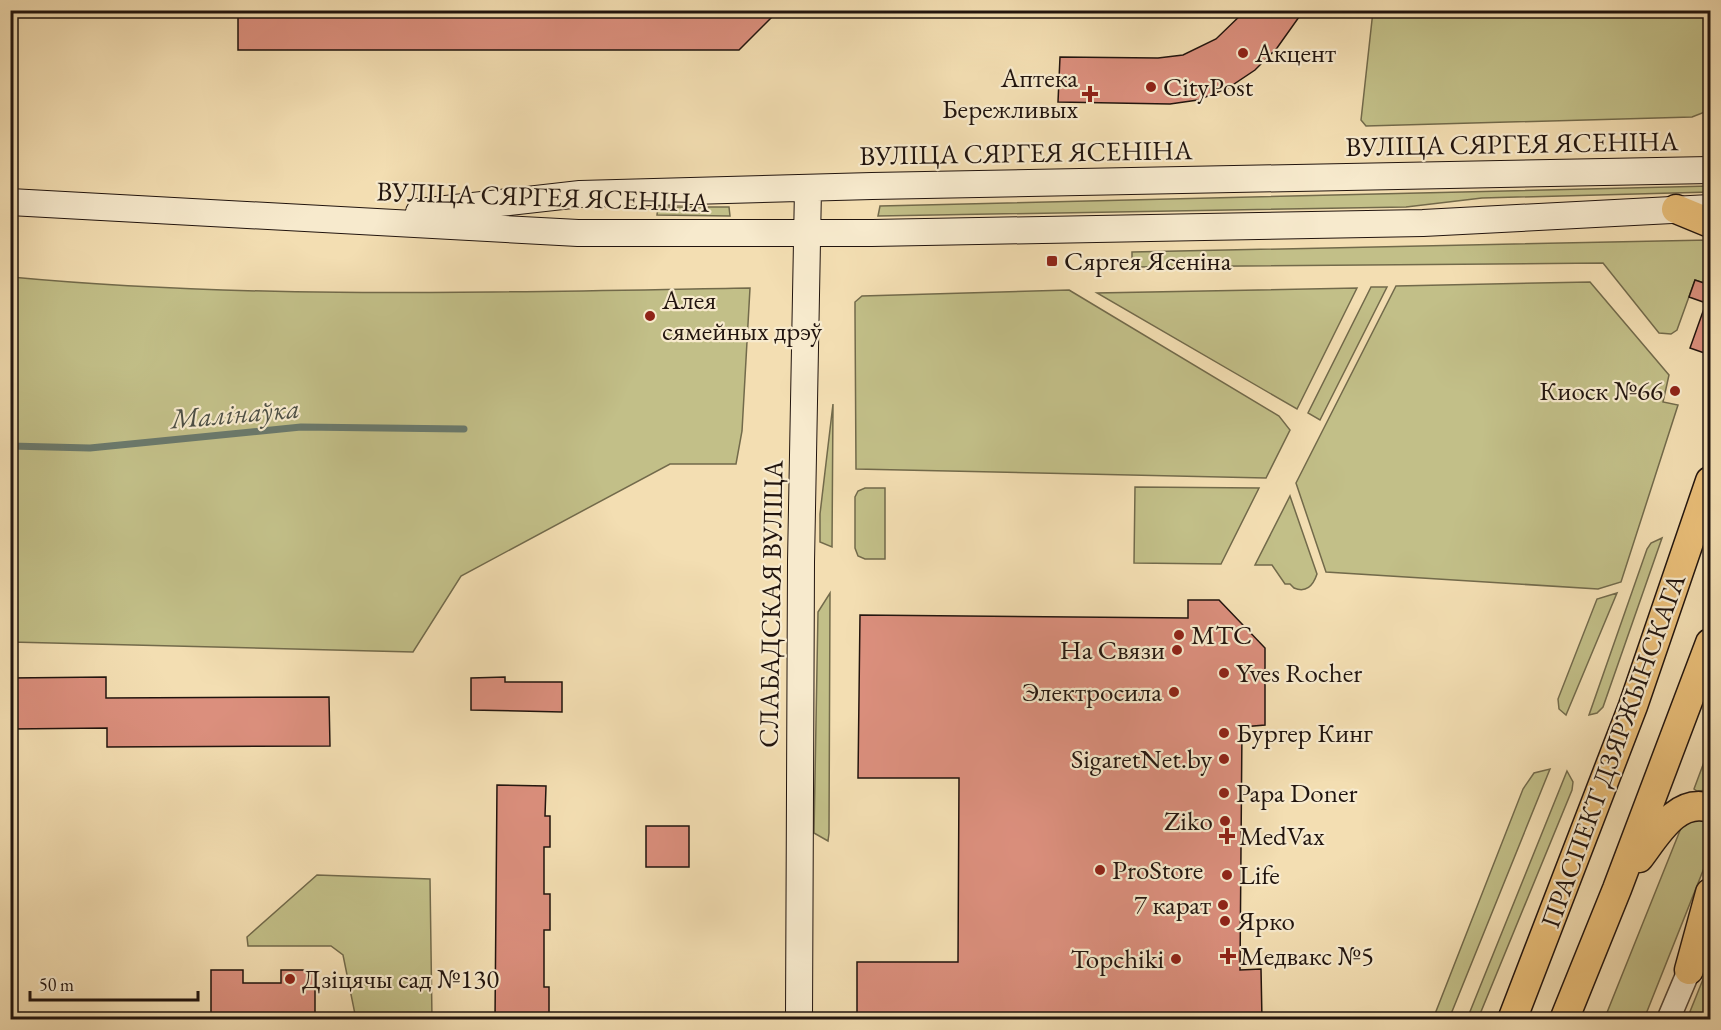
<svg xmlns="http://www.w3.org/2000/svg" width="1721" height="1030" font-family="'EB Garamond',serif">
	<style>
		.green { fill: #c2bf88; stroke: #726a4b; stroke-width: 1.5 }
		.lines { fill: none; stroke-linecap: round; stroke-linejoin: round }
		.stream { stroke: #6a796c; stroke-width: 7 }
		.building { fill: #db8f7d; stroke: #21140e; stroke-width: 1.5 }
		.tertiary-casing { stroke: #564637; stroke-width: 25 }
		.secondary-casing { stroke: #21140e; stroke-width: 28 }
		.primary-casing { stroke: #21140e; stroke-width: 31 }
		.tertiary { stroke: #f7eacd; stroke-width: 22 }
		.secondary { stroke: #f7eacd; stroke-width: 26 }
		.primary { stroke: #eabf79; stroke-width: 28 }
		.poi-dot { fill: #8f2418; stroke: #f7eacd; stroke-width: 2 }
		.labels { text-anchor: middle; stroke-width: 4.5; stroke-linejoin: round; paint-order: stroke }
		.poi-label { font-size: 27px; fill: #21140e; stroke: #f7eacd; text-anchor: start }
		.street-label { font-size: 27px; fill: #21140e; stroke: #f7eacd }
		.water-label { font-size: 28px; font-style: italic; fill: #4c4f45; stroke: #f7eacd }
	</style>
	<rect width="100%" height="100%" fill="#f3deb2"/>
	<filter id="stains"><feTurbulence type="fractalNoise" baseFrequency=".00333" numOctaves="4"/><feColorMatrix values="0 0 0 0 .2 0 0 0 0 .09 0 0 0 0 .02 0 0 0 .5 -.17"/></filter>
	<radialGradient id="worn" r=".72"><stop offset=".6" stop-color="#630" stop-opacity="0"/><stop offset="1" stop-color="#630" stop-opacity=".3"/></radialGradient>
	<path class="green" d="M 1373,11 L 1710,11 L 1710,110 L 1692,117 L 1366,126 L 1361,120 Z
		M 1710,186 L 1710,192 L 1482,198 L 1406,207 L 878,216 L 880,206 Z
		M 658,207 L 729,207 L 730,216 L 657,215 Z
		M 1709,240 L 1710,285 L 1695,280 L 1677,330 L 1671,334 L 1659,333 L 1603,263 L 1132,267 L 1132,252 Z
		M 11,277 C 256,300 504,292 750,288 L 742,431 L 736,464 L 670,464 L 461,576 L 413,652 L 11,642 Z
		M 1590,282 L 1669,375 L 1663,402 L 1678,405 L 1621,582 L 1598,589 L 1326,572 L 1296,483 L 1396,286 Z
		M 1371,287 L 1387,287 L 1320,420 L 1308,413 Z
		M 1357,288 L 1297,409 L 1097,293 Z
		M 1069,290 L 1279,416 L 1290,430 L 1266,478 L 856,469 L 855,313 L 855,302 L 862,296 Z
		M 833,404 L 832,547 L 820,542 L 820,514 Z
		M 1135,487 L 1259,488 L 1221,564 L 1134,563 Z
		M 865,488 L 885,488 L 885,559 L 865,559 L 858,556 L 855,548 L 855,497 L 858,491 Z
		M 1290,496 L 1317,574 C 1313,586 1306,593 1294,588 L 1290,584 L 1285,584 L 1272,565 L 1255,565 Z
		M 1662,538 L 1603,707 L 1597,713 L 1589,715 L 1647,549 L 1651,543 Z
		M 830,593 L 829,833 L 828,841 L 814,833 L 818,612 Z
		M 1617,593 L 1566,715 L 1559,709 L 1558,699 L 1597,599 Z
		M 1710,746 L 1710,790 L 1697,791 L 1694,789 Z
		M 1550,769 L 1449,1019 L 1433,1019 L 1523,789 L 1534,773 Z
		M 1567,771 L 1573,782 L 1572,790 L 1478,1019 L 1467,1019 Z
		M 1710,814 L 1710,853 L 1644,1019 L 1604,1020 L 1681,828 L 1684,823 Z
		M 317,875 L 430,879 L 432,1019 L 356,1019 L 343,955 L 331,946 L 248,946 L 247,937 Z
		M 1710,962 L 1710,1019 L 1687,1019 Z"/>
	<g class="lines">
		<path class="stream" d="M 10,446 L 90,448 L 301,427 L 464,429"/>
	</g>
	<path class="building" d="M 238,10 L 779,10 L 739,50 L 238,50 Z
		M 1246,10 L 1304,10 L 1277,48 L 1255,70 L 1228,88 L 1198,100 L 1170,104 L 1058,102 L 1060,57 L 1158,58 L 1183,55 L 1216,39 Z
		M 1695,280 L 1710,285 L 1710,355 L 1690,348 L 1706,303 L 1689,297 Z
		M 1188,600 L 1219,600 L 1265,648 L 1265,725 L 1242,727 L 1240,970 L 1261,969 L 1262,1020 L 857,1020 L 857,962 L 958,962 L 959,778 L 858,778 L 860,615 L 1188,618 Z
		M 106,677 L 106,698 L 329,697 L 330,746 L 107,747 L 107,728 L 10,729 L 10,678 Z
		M 505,677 L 505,682 L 562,682 L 562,712 L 471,710 L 471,678 Z
		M 497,785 L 546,786 L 545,816 L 550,816 L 550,847 L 544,847 L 544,894 L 550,894 L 550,930 L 544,930 L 544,987 L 549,987 L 549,1015 L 544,1015 L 544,1020 L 495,1020 Z
		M 646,826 L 689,826 L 689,867 L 646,867 Z
		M 211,970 L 243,970 L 243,983 L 281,983 L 281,970 L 315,970 L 315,1020 L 211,1020 Z"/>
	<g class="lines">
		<g class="tertiary-casing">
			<path id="tertiary" d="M 1668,1020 L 1696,954"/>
		</g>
		<g class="secondary-casing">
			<path id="secondary" d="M 10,202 L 578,233 L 872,233 L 1423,223 L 1710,208
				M 419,212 L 580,194 L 872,186 L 1710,170
				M 799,1020 L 801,562 L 808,188"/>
		</g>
		<g class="primary-casing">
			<path id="primary" d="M 1676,209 L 1710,223
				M 1639,858 C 1656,836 1677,797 1710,808
				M 1689,970 L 1710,893
				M 1512,1020 L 1633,706 L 1710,481
				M 1564,1020 L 1617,889 L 1710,643"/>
		</g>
		<use href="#tertiary" class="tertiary"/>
		<use href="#secondary" class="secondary"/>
		<use href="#primary" class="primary"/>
	</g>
	<g class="poi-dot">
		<circle cx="1243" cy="53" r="6"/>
		<circle cx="1151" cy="87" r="6"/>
		<path d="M1087 85h6v6h6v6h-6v6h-6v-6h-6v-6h6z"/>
		<rect x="1046" y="255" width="12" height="12" rx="3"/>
		<circle cx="650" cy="316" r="6"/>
		<circle cx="1675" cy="391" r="6"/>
		<circle cx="1179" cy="635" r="6"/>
		<circle cx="1177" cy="650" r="6"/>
		<circle cx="1224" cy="673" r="6"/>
		<circle cx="1174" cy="692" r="6"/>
		<circle cx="1224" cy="733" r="6"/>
		<circle cx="1224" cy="759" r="6"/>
		<circle cx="1224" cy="793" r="6"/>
		<circle cx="1225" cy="821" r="6"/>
		<path d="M1224 827h6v6h6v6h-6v6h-6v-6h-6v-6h6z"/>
		<circle cx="1100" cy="870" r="6"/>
		<circle cx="1227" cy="875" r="6"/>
		<circle cx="1223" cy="905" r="6"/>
		<circle cx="1225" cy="921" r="6"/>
		<path d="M1225 947h6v6h6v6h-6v6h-6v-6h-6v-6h6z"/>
		<circle cx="1176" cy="959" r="6"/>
		<circle cx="290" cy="979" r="6"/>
	</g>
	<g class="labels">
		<g class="poi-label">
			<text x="1255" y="62">Акцент</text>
			<text x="1078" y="87" text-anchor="end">Аптека<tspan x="1078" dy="31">Бережливых</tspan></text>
			<text x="1163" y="96">CityPost</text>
			<text x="1064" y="270">Сяргея Ясеніна</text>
			<text x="662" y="309">Алея<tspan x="662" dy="31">сямейных дрэў</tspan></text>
			<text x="1663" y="400" text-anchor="end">Киоск №66</text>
			<text x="1191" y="644">МТС</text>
			<text x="1165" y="659" text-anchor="end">На Связи</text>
			<text x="1236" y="682">Yves Rocher</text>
			<text x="1162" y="701" text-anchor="end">Электросила</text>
			<text x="1236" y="742">Бургер Кинг</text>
			<text x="1212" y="768" text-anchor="end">SigaretNet.by</text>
			<text x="1236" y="802">Papa Doner</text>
			<text x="1213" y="830" text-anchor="end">Ziko</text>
			<text x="1239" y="845">MedVax</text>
			<text x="1112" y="879">ProStore</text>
			<text x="1239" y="884">Life</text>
			<text x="1211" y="914" text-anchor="end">7 карат</text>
			<text x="1237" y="930">Ярко</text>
			<text x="1240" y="965">Медвакс №5</text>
			<text x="1164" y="968" text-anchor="end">Topchiki</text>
			<text x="302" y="988">Дзіцячы сад №130</text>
		</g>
		<g class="street-label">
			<text transform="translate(1512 144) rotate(-1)" y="9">ВУЛІЦА СЯРГЕЯ ЯСЕНІНА</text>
			<text transform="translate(1026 153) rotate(-1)" y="9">ВУЛІЦА СЯРГЕЯ ЯСЕНІНА</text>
			<text transform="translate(543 197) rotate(2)" y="9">ВУЛІЦА СЯРГЕЯ ЯСЕНІНА</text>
			<text transform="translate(771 604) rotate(-89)" y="9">СЛАБАДСКАЯ ВУЛІЦА</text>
			<text transform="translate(1613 751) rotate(-70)" y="9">ПРАСПЕКТ ДЗЯРЖЫНСКАГА</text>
		</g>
		<g class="water-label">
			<text transform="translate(235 413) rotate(-5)" y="10">Малінаўка</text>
		</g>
	</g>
	<rect width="1721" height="1030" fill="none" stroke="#f3deb2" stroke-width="36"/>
	<rect x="12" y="12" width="1697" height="1006" fill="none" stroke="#21140e" stroke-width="3"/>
	<rect x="18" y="18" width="1685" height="994" fill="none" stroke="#21140e" stroke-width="1.5"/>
	<path d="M30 991v9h168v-9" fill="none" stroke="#21140e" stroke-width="3"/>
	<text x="39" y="991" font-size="18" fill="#21140e" stroke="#f7eacd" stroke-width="4.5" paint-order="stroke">50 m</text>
	<rect width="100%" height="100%" filter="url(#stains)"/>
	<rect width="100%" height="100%" fill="url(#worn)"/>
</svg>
